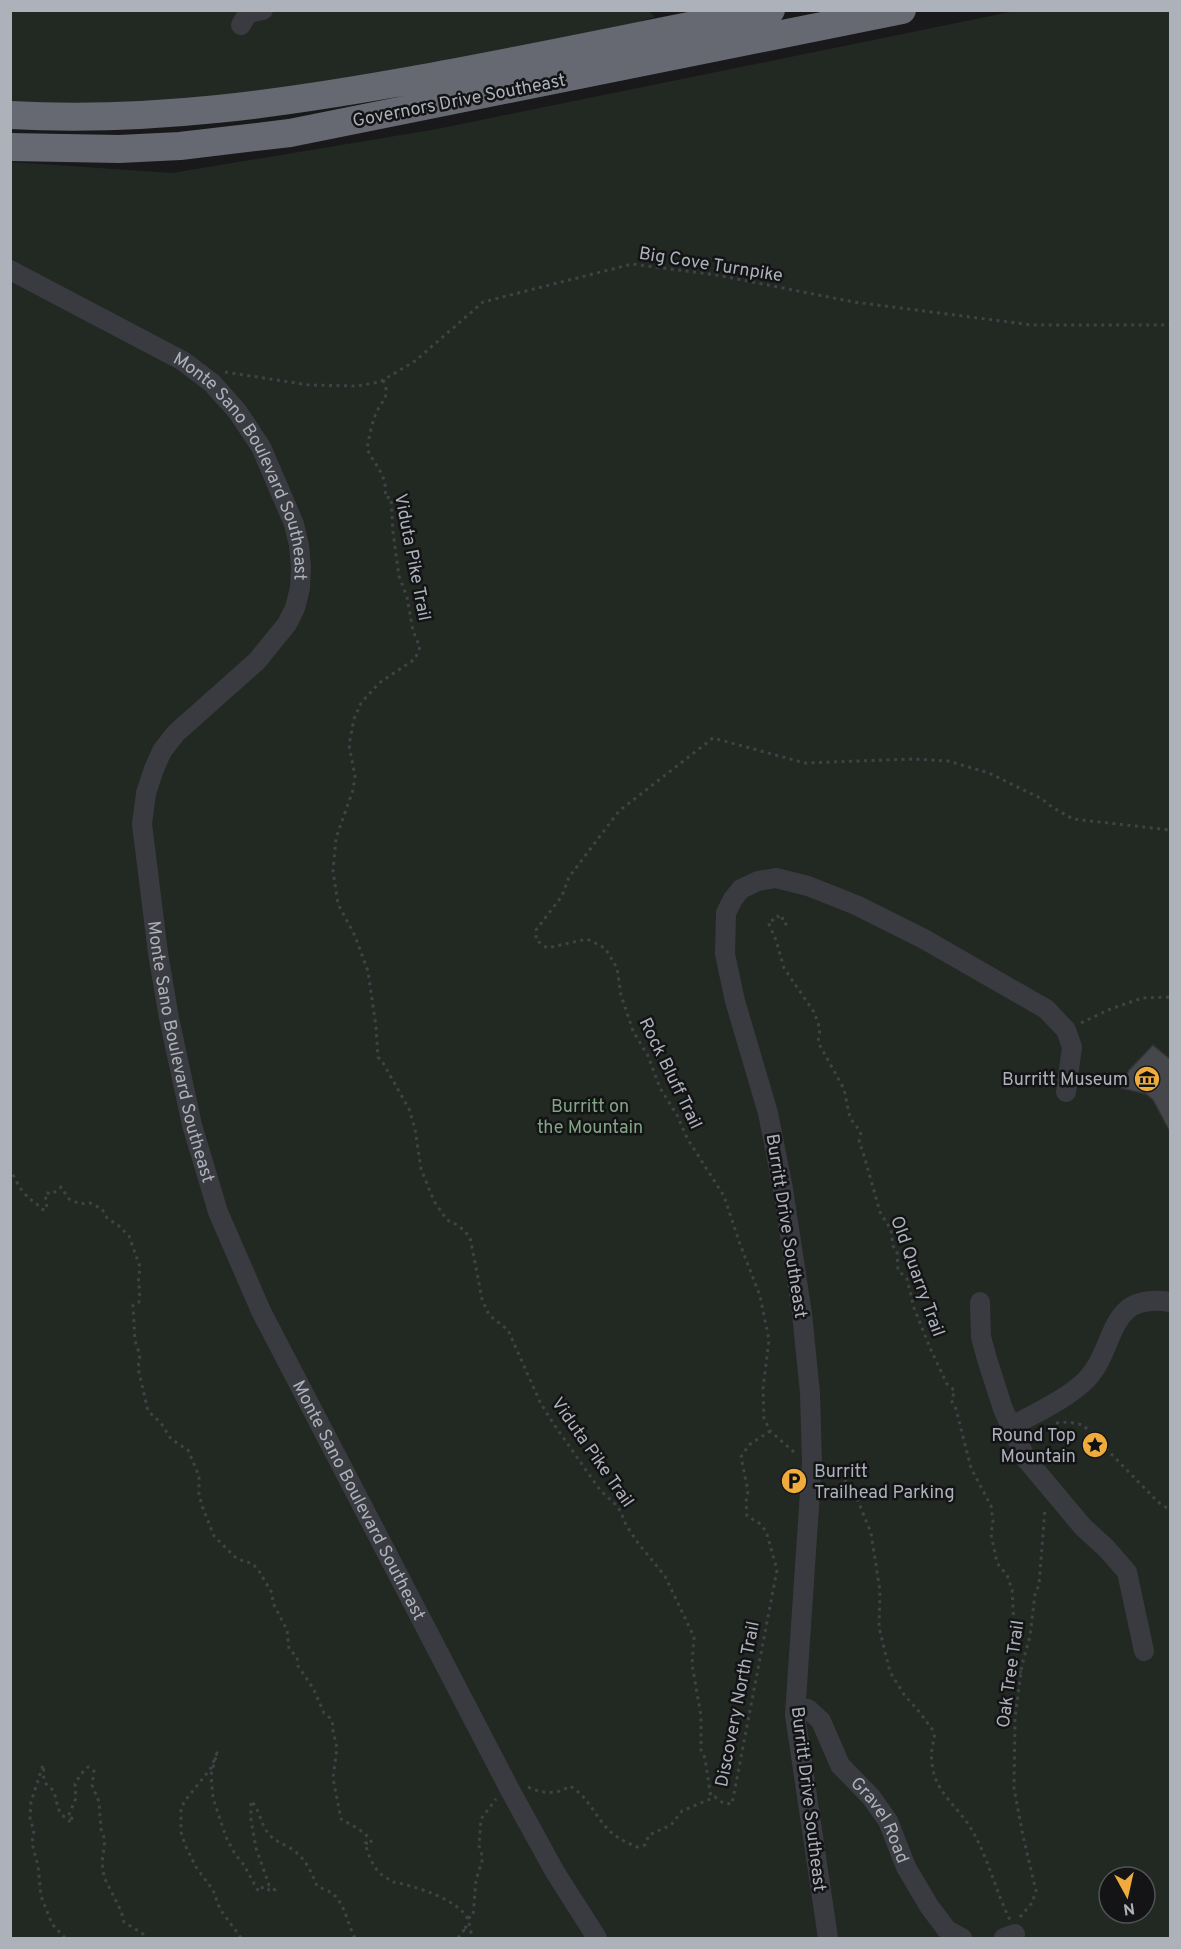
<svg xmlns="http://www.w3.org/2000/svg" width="1181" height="1949" font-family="Overpass,sans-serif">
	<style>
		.green { fill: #212922; fill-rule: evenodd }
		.building { fill: #46474b; stroke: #333337; stroke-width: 1.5 }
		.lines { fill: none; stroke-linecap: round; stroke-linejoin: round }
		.path { stroke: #404247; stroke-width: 3; stroke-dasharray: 3 4.5; stroke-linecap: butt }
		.minor { stroke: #3a3b40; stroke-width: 20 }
		.highway { stroke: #666971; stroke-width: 28 }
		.labels { text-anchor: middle; stroke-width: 5; stroke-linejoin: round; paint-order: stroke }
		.street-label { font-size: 18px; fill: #acb1ba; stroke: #141416 }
		.poi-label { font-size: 18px; fill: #acb1ba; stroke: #141416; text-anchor: end }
		.park-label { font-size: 18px; fill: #83a584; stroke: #141416 }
	</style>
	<rect width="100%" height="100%" fill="#19191b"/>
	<path class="green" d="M 648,10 L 655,17 L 477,69 L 359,90 L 11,115 L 10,11 Z
		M 1015,11 L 1170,11 L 1170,1938 L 11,1938 L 11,162 L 172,173 L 437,129 ZM 1109,1877 L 1145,1877 L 1145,1913 L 1109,1913 Z"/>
	<path class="building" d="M 1153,1045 L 1170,1059 L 1170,1132 L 1153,1100 L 1146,1094 L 1120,1088 L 1129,1070 Z"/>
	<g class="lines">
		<path class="path" d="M 225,372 L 309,385 L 357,386 L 380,382 L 415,361 L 483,302 L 632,264 L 717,275 L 854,302 L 1032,325 L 1170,325
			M 383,380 C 392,398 380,401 375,416 C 371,426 369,438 367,449 C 376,467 388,476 385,497 L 391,498 L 393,532 L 399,576 L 407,597 L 413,631 L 420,647 L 415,659 L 379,683 L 361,703 L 354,719 L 349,745 L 355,776 L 353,790 L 336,838 L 333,871 L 338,904 L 355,936 L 368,971 L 376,1027 L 378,1057 L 383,1063 L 409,1109 L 415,1129 L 421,1169 L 434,1201 L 447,1220 L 459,1226 L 470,1237 L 482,1299 L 489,1315 L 508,1330 L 540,1402 L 553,1423 L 600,1490 L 616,1505 L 621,1512 L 626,1525 L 638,1543 L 665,1576 L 694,1637 L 692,1664 L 701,1716 L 701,1750 L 705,1758 L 711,1798
			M 787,925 L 782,921 L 783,916 L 779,917 L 777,916 L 773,920 L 769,921 L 769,924 L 776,940 L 784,968 L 814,1012 L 820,1029 L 818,1042 L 844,1089 L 850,1118 L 860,1131 L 861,1135 L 859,1142 L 863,1152 L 880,1212 L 891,1230 L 893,1246 L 897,1251 L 898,1270 L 907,1279 L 914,1308 L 931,1350 L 947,1384 L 955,1391 L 951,1400 L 956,1409 L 971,1468 L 991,1506 L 993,1521 L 991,1534 L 997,1563 L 1007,1575 L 1012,1590 L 1016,1663 L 1021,1673
			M 1081,1023 L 1108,1010 L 1142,998 L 1170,997
			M 10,1168 C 14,1177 19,1188 26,1195 C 31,1201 36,1202 41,1209 L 45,1210 L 47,1208 L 45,1194 L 47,1193 L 52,1194 L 61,1187 L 69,1199 L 80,1204 L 90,1203 L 102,1209 L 107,1218 L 119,1226 L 129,1236 L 140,1267 L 138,1284 L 140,1289 L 139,1302 L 133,1305 L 135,1341 L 140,1355 L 138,1368 L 148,1411 L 161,1423 L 171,1439 L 188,1450 L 199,1476 L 199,1494 L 202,1506 L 214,1536 L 235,1557 L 245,1562 L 252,1563 L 259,1571 L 272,1593 L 273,1603 L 287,1630 L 289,1649 L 297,1657 L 298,1666 L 313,1688 L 324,1713 L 330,1718 L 334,1727 L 333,1731 L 337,1748 L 333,1778 L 341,1819 C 351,1825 367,1832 372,1843 L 365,1843 C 368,1854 374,1871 385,1877 C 388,1879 391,1880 393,1882 C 412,1885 461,1900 468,1920 C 470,1925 471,1933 472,1938
			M 1056,1423 L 1068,1422 L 1083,1425 L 1158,1502 L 1170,1510
			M 794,1452 L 770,1431 L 764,1418 L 763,1389 L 769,1340 L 760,1296 L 740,1244 L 724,1196 L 687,1138 L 677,1115 L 660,1088 L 648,1056 L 633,1031 L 621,995 L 617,968 L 605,948 L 587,939 L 547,948 L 536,940 L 536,930 L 562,896 L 569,877 L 619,811 L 713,738 L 805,763 L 913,759 L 948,761 L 989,773 L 1042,799 L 1052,807 L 1073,819 L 1170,830
			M 827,1467 L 842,1475 L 858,1501 L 871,1533 L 880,1591 L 879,1627 L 890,1672 L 905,1696 L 917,1709 L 932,1729 L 935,1738 C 930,1749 931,1762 934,1774 C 940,1795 959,1809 970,1827 C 988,1856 995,1890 1010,1920
			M 528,1787 C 543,1794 556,1795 570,1786 C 587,1796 593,1812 605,1826 C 613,1836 625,1842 637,1847 L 645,1845 L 649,1835 L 671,1825 L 682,1811 L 715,1797 L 723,1803 L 732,1804 L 777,1570 L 766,1531 L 759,1523 L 747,1516 L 746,1502 L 748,1491 L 741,1457 L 749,1445 L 770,1431
			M 1020,1917 L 1032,1903 L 1036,1891 L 1023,1836 L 1014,1788 L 1015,1718 L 1022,1665 L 1030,1636 L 1035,1594 L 1039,1585 L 1045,1509
			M 468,1918 L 473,1916 L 476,1880 L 483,1858 L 479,1846 L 481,1819 L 496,1799
			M 65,1938 L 52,1924 L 41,1896 L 38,1866 L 32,1843 L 34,1830 L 30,1820 L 31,1802 L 43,1765 L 44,1767 L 43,1775 L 46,1784 C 57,1791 55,1800 59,1810 C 60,1814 66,1818 69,1821 L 74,1819 L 68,1817 L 76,1798 L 75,1784 L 81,1774 L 88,1767 L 94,1771 L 92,1785 L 99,1802 L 101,1829 L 105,1840 L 102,1862 L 104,1877 L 121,1911 L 124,1922 L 143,1934 L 146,1938
			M 241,1938 L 220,1909 L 213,1890 L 196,1867 L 185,1845 L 181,1832 L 181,1810 L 184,1802 L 211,1768 L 217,1753 L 211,1775 L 213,1798 L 226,1837 L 235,1854 L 244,1865 L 257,1889 L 259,1891 L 260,1888 L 266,1887 L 269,1890 L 275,1890 L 269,1885 L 256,1848 L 251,1820 L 251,1801 C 260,1809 260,1824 269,1834 C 275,1842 285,1844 293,1850 C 305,1858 312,1873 317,1886 C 321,1888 326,1890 330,1892 C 345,1901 347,1924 355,1938
			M 458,1938 L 464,1930 L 462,1928 L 467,1927 L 469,1929"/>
		<g class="minor">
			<path d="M 241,25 L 248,13 L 263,10"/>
			<path id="s1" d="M 10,270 L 183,361 L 212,383 L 237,411 L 261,447 L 294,524 L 299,545 L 301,567 L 300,588 L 295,608 L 287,624 L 257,661 L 176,733 L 162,751 L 154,769 L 146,793 L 142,824 L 158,953 L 169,1018 L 192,1125 L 218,1212 L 261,1311 L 510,1790 L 555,1872 L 597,1938"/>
			<path d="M 980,1302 L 981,1337 L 987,1359 L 1003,1409 L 1026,1459 L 1083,1527 L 1106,1548 L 1127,1572 L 1144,1651"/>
			<path d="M 1012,1426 C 1034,1414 1070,1397 1087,1379 C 1118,1345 1106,1292 1170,1302"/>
			<path id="s2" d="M 796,1707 L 808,1709 L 821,1721 L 840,1765 L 871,1797 L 888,1821 L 906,1867 L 929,1906 L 947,1930 L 962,1938"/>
			<path d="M 828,1938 L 795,1715 L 812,1462 L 810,1393 L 802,1314 L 783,1189 L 768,1113 L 735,1001 L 725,954 L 726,913 L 733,899 L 741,889 L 758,881 L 776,878 L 808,886 L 856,905 L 924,939 L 1046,1009 L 1066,1030 L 1072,1047 L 1066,1092"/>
			<path d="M 1004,1938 L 1015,1934"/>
		</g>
		<path class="highway" d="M 10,115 C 150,123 287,103 424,78 C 540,57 655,32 771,10
			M 10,147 L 119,149 L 180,146 L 290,133 L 902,10"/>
	</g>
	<defs>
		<g id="museum-disc" transform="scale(1.35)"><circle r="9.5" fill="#efac3d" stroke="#141416"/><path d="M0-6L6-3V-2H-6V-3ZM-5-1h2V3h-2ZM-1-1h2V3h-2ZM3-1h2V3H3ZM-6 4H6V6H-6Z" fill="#111"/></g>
		<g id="sight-disc" transform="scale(1.35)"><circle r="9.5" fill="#efac3d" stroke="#141416"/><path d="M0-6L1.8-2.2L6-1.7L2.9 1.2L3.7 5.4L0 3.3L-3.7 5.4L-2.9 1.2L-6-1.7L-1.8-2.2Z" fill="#111"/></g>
		<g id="parking-disc" transform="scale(1.35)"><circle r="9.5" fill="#efac3d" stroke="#141416"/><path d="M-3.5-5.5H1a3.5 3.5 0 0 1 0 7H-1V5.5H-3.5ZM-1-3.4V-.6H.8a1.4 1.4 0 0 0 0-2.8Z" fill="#111"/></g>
	</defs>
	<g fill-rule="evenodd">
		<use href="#museum-disc" x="1147" y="1079"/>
		<use href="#sight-disc" x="1095" y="1445"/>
		<use href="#parking-disc" x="794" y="1481"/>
	</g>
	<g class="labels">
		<g class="street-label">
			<text transform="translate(459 100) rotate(-11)" y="6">Governors Drive Southeast</text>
			<text transform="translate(711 264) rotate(9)" y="6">Big Cove Turnpike</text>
			<text dy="6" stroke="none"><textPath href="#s1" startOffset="320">Monte Sano Boulevard Southeast</textPath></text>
			<text transform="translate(413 557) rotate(79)" y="6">Viduta Pike Trail</text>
			<text dy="6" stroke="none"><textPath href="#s1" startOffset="986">Monte Sano Boulevard Southeast</textPath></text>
			<text transform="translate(671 1073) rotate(64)" y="6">Rock Bluff Trail</text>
			<text transform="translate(787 1226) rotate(81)" y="6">Burritt Drive Southeast</text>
			<text transform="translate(918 1276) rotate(70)" y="6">Old Quarry Trail</text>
			<text transform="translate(593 1452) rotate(55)" y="6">Viduta Pike Trail</text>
			<text dy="6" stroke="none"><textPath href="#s1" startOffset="1472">Monte Sano Boulevard Southeast</textPath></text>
			<text transform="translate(1010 1674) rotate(-82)" y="6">Oak Tree Trail</text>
			<text transform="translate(737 1704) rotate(-79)" y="6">Discovery North Trail</text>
			<text transform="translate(809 1799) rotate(83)" y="6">Burritt Drive Southeast</text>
			<text dy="6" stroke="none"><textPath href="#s2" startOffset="147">Gravel Road</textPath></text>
		</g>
		<g class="poi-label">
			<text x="1128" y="1085">Burritt Museum</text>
			<text x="1076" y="1441">Round Top<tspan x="1076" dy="21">Mountain</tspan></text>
			<text x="814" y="1477" text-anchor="start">Burritt<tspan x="814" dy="21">Trailhead Parking</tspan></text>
		</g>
		<g class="park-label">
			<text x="590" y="1112">Burritt on<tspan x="590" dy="21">the Mountain</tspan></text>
		</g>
	</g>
	<rect width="1181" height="1949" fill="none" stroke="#acb1ba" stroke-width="24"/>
	<g transform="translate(1127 1895) rotate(172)"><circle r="28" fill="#141416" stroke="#515358" stroke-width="1.5"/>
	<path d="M0-4.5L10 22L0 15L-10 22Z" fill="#efac3d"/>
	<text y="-9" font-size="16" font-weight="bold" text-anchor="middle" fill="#acb1ba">N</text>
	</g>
</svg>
